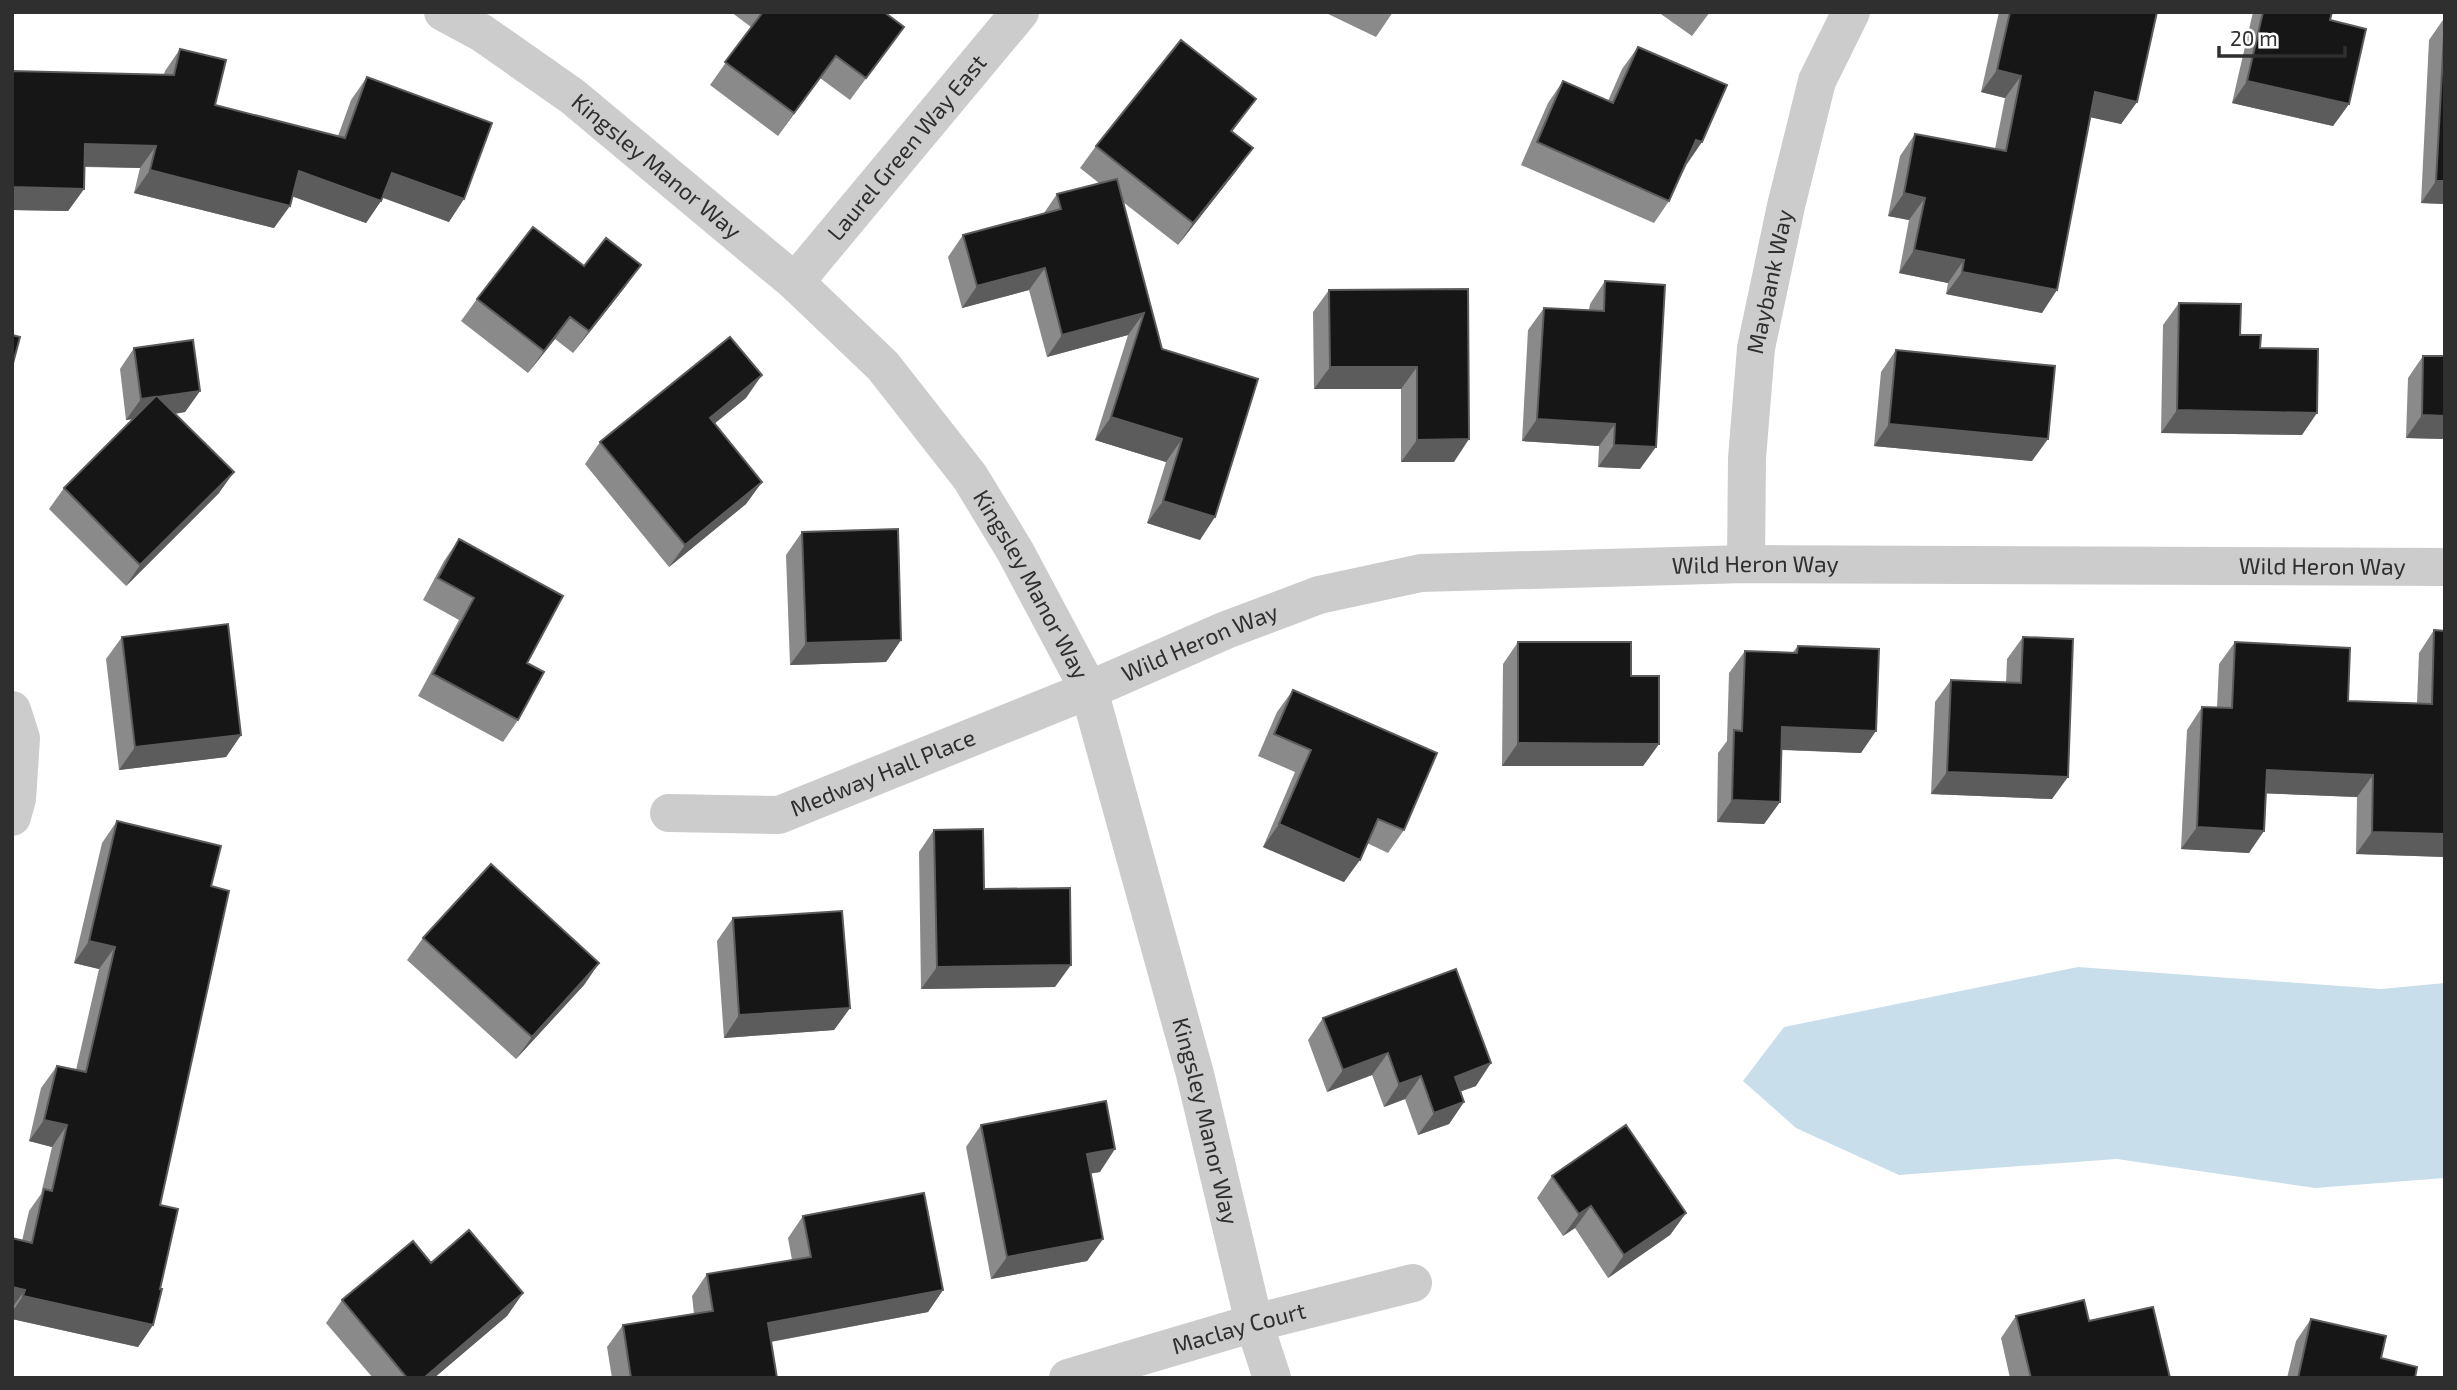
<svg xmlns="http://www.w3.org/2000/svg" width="2457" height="1390" font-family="'Exo 2',sans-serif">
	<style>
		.water { fill: #c9deeb }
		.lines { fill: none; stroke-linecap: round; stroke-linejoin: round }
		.street { stroke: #ccc; stroke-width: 38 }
		.wall { fill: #8a8a8a }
		.shaded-wall { fill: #5c5c5c }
		.building { fill: #161616; stroke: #5c5c5c; stroke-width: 2 }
		.labels { text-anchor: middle; stroke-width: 7; stroke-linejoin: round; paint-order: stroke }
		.street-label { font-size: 23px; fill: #2f2f2f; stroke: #fff }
	</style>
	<rect width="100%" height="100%" fill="#fff"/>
	<path class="water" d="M 2078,967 L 2381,989 L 2445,983 L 2445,1178 L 2315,1188 L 2117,1159 L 1899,1175 L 1796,1128 L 1743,1081 L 1784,1027 Z"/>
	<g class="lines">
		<g class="street">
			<path id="s1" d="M 443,12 L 482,33 L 572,96 L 795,282 L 883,366 L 970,477 L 1015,551 L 1089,690 L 1195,1074 L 1254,1323 L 1272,1378"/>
			<path id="s2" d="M 795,282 L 1020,12"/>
			<path id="s3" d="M 1746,564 L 1747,458 L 1756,348 L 1786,206 L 1817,81 L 1851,12"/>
			<path d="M 12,710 L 21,738 L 17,799 L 12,817"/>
			<path id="s4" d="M 669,813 L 779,815 L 1089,690 L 1226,630 L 1319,595 L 1421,573 L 1746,564 L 2445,567"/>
			<path id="s5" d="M 1068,1378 L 1254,1323 L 1413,1283"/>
		</g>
	</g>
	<path class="wall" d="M 731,12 L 884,12 L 888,49 L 850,100 L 820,78 L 778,136 L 710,85 L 751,27 Z
		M 1324,12 L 1393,12 L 1376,37 Z
		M 1658,12 L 1710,12 L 1692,36 Z
		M 1999,12 L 2157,12 L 2137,102 L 2121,124 L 2091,117 L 2042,313 L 1946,294 L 1948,283 L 1899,273 L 1909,220 L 1888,216 L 1900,156 L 1915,134 L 1995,149 L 2005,98 L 1981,92 Z
		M 2253,12 L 2332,12 L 2330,20 L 2349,104 L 2333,126 L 2232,103 Z
		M 2445,17 L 2445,204 L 2421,203 L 2429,40 Z
		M 1638,47 L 1687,164 L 1669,201 L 1654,223 L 1521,165 L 1548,103 L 1563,81 L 1608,101 L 1622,69 Z
		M 180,49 L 215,105 L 338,136 L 351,100 L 367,77 L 449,222 L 383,198 L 366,223 L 292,196 L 274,228 L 134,193 L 140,168 L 84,167 L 84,189 L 68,211 L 12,210 L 164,74 L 165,71 Z
		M 1240,121 L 1232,131 L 1237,170 L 1178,245 L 1123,202 L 1162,349 L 1258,379 L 1200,540 L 1147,523 L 1166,462 L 1095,440 L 1128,335 L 1047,357 L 1029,290 L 962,308 L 948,257 L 963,235 L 1044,213 L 1057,194 L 1099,183 L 1080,168 L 1096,146 Z
		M 641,265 L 625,287 L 573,353 L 555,339 L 528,373 L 461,321 L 477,299 L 584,266 Z
		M 1605,281 L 1640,469 L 1598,467 L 1599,446 L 1522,441 L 1528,330 L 1544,308 L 1589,310 L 1590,304 Z
		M 1468,289 L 1454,462 L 1401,462 L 1401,389 L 1314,389 L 1313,312 L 1329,290 Z
		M 2179,303 L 2240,335 L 2260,348 L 2302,435 L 2161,433 L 2163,325 Z
		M 134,348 L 200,391 L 185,412 L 175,414 L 219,493 L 126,586 L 49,509 L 64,488 L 133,419 L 126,420 L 120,369 Z
		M 1896,350 L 2032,461 L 1874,446 L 1881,372 Z
		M 2423,356 L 2445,439 L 2406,438 L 2408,378 Z
		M 746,398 L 714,424 L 762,482 L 746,504 L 669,567 L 585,464 L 600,442 Z
		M 802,532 L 901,640 L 886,662 L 790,665 L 786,555 Z
		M 459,539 L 527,663 L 518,720 L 503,742 L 418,696 L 459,620 L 423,600 L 444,561 Z
		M 2434,630 L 2445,631 L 2445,857 L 2356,854 L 2357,797 L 2266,793 L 2249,853 L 2181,849 L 2187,730 L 2202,707 L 2217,708 L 2219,664 L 2235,642 L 2348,701 L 2417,703 L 2419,653 Z
		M 122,637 L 241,735 L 226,757 L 119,770 L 106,659 Z
		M 2023,637 L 2052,799 L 1931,794 L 1935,702 L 1951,680 L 2006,683 L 2007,659 Z
		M 1518,642 L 1631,676 L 1659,744 L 1643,766 L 1502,766 L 1503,664 Z
		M 1798,646 L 1861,753 L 1781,750 L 1780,802 L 1764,824 L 1717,822 L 1718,753 L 1727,741 L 1729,673 L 1745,651 L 1793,652 Z
		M 1293,690 L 1404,830 L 1388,853 L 1367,843 L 1344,882 L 1263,847 L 1295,772 L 1258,756 L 1277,712 Z
		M 117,821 L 211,886 L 160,1205 L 160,1289 L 153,1325 L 138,1347 L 12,1319 L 12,1238 L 22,1241 L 29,1211 L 41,1194 L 52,1147 L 29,1141 L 41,1088 L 57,1066 L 76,1070 L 99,969 L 74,963 L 102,843 Z
		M 934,830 L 984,889 L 1055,987 L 921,989 L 919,852 Z
		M 733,918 L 850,1008 L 834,1030 L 724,1038 L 717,941 Z
		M 423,938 L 599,963 L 584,985 L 516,1059 L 407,960 Z
		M 1323,1018 L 1476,1086 L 1461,1091 L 1464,1102 L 1449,1124 L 1418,1135 L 1405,1099 L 1384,1107 L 1372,1075 L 1327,1092 L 1308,1040 Z
		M 981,1125 L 1100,1172 L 1091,1173 L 1103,1239 L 1087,1261 L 991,1279 L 966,1147 Z
		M 1552,1176 L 1686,1213 L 1670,1235 L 1608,1278 L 1575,1228 L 1563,1236 L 1537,1198 Z
		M 803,1216 L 943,1290 L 928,1312 L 771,1342 L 777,1378 L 612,1378 L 607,1347 L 623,1325 L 694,1314 L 692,1296 L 707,1274 L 792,1260 L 788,1238 Z
		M 431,1263 L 523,1293 L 507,1316 L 434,1378 L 373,1378 L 326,1323 L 342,1300 Z
		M 2016,1316 L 2089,1321 L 2170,1378 L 2010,1378 L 2001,1338 Z
		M 2311,1319 L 2381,1358 L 2415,1378 L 2287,1378 L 2296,1341 Z"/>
	<path class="shaded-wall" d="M 836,56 L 820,78 L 778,136 L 794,113 Z
		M 1997,70 L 2021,76 L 2005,98 L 1981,92 Z
		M 2247,81 L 2349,104 L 2333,126 L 2232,103 Z
		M 2095,92 L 2137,102 L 2121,124 L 2080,115 Z
		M 1256,99 L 1240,121 L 1216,153 L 1231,131 Z
		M 1696,140 L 1702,142 L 1687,164 L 1681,162 Z
		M 85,144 L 156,146 L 140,168 L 69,166 Z
		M 1253,148 L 1237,170 L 1178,245 L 1193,223 Z
		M 150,170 L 290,206 L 274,228 L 134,193 Z
		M 299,171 L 381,201 L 366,223 L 283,193 Z
		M 392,173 L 464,199 L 449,222 L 376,195 Z
		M 2436,181 L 2445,181 L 2445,204 L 2421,203 Z
		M 12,187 L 84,189 L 68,211 L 12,210 Z
		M 1904,193 L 1925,198 L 1909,220 L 1888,216 Z
		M 1914,250 L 1964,260 L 1948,283 L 1899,273 Z
		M 641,265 L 625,287 L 573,353 L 589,331 Z
		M 1045,268 L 1029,290 L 962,308 L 977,286 Z
		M 1962,272 L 2057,290 L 2042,313 L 1946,294 Z
		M 1144,313 L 1128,335 L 1047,357 L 1062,335 Z
		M 570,317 L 555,339 L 528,373 L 544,351 Z
		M 1330,367 L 1417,367 L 1401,389 L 1314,389 Z
		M 762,375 L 746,398 L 694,440 L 710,418 Z
		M 200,391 L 185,412 L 143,418 L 158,397 Z
		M 155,397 L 140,418 L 126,420 L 141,399 Z
		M 2177,410 L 2317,413 L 2302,435 L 2161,433 Z
		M 2422,415 L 2445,416 L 2445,439 L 2406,438 Z
		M 1111,417 L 1182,439 L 1166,462 L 1095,440 Z
		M 1537,419 L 1615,424 L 1599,446 L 1522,441 Z
		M 1889,424 L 2048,439 L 2032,461 L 1874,446 Z
		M 1469,439 L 1454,462 L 1401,462 L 1417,440 Z
		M 1614,445 L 1656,447 L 1640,469 L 1598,467 Z
		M 234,472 L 219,493 L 126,586 L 140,565 Z
		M 762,482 L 746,504 L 669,567 L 685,545 Z
		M 1163,501 L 1215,517 L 1200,540 L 1147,523 Z
		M 901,640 L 886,662 L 790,665 L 806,643 Z
		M 1782,727 L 1876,731 L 1861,753 L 1766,749 Z
		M 241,735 L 226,757 L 119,770 L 135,747 Z
		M 1518,743 L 1659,744 L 1643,766 L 1502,766 Z
		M 2267,770 L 2373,775 L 2357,797 L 2252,793 Z
		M 1947,772 L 2068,777 L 2052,799 L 1931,794 Z
		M 1732,800 L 1780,802 L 1764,824 L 1717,822 Z
		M 1279,824 L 1360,860 L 1344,882 L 1263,847 Z
		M 2197,827 L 2264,831 L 2249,853 L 2181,849 Z
		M 2372,832 L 2445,834 L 2445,857 L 2356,854 Z
		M 89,941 L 115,947 L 99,969 L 74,963 Z
		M 599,963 L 584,985 L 516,1059 L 532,1037 Z
		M 1071,965 L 1055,987 L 921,989 L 937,967 Z
		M 850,1008 L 834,1030 L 724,1038 L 739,1015 Z
		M 1388,1053 L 1372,1075 L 1327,1092 L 1343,1070 Z
		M 1491,1063 L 1476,1086 L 1440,1099 L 1455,1077 Z
		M 1421,1076 L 1405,1099 L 1384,1107 L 1399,1084 Z
		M 1464,1102 L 1449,1124 L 1418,1135 L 1434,1113 Z
		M 44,1120 L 67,1125 L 52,1147 L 29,1141 Z
		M 1115,1149 L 1100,1172 L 1071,1177 L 1087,1154 Z
		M 1591,1206 L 1575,1228 L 1563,1236 L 1579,1214 Z
		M 1686,1213 L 1670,1235 L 1608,1278 L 1624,1255 Z
		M 1103,1239 L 1087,1261 L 991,1279 L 1007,1257 Z
		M 12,1287 L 25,1290 L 12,1308 Z
		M 943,1290 L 928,1312 L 752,1345 L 768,1323 Z
		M 523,1293 L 507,1316 L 434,1378 L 424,1378 Z
		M 23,1296 L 153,1325 L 138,1347 L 12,1319 L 12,1312 Z"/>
	<path class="building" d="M 763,12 L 884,12 L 904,27 L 866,78 L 836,56 L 794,113 L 725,62 Z
		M 2010,12 L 2157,12 L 2137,102 L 2095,92 L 2057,290 L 1962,272 L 1964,260 L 1914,250 L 1925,198 L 1904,193 L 1915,134 L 2006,151 L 2021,76 L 1997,70 Z
		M 2263,12 L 2332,12 L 2330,20 L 2366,29 L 2349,104 L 2247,81 Z
		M 2445,17 L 2445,181 L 2436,181 Z
		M 1181,40 L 1256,99 L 1231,131 L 1253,148 L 1193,223 L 1096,146 Z
		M 1638,47 L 1727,85 L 1702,142 L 1696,140 L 1669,201 L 1537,142 L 1563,81 L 1613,103 Z
		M 180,49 L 226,60 L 215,105 L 345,138 L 367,77 L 492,123 L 464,199 L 392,173 L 381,201 L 299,171 L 290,206 L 150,170 L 156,146 L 85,144 L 84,189 L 12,187 L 12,71 L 174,75 Z
		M 1117,179 L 1162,349 L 1258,379 L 1215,517 L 1163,501 L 1182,439 L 1111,417 L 1144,313 L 1062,335 L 1045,268 L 977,286 L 963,235 L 1061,209 L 1057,194 Z
		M 533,227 L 584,266 L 606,238 L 641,265 L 589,331 L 570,317 L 544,351 L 477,299 Z
		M 1605,281 L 1665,285 L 1656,447 L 1614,445 L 1615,424 L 1537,419 L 1544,308 L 1604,311 Z
		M 1468,289 L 1469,439 L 1417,440 L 1417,367 L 1330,367 L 1329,290 Z
		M 2179,303 L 2241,304 L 2240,335 L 2261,335 L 2260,348 L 2318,349 L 2317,413 L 2177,410 Z
		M 12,335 L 20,337 L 12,367 Z
		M 730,337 L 762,375 L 710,418 L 762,482 L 685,545 L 600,442 Z
		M 193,340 L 200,391 L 158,397 L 234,472 L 140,565 L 64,488 L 155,397 L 141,399 L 134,348 Z
		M 1896,350 L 2055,366 L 2048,439 L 1889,424 Z
		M 2423,356 L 2445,356 L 2445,416 L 2422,415 Z
		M 898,529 L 901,640 L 806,643 L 802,532 Z
		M 459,539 L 563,596 L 527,663 L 544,672 L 518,720 L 433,674 L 474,598 L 438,578 Z
		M 228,624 L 241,735 L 135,747 L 122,637 Z
		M 2434,630 L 2445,631 L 2445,834 L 2372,832 L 2373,775 L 2267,770 L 2264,831 L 2197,827 L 2202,707 L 2232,708 L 2235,642 L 2350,648 L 2348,701 L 2432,704 Z
		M 2023,637 L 2073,639 L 2068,777 L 1947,772 L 1951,680 L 2021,683 Z
		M 1518,642 L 1631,642 L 1631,676 L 1659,676 L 1659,744 L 1518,743 Z
		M 1798,646 L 1879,649 L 1876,731 L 1782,727 L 1780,802 L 1732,800 L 1734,730 L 1742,731 L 1745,651 L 1797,653 Z
		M 1293,690 L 1437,753 L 1404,830 L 1378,819 L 1360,860 L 1279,824 L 1311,750 L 1274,734 Z
		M 117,821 L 221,846 L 211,886 L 229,891 L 160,1205 L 178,1209 L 160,1289 L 162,1289 L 153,1325 L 23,1296 L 25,1290 L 12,1287 L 12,1238 L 32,1243 L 44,1189 L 52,1191 L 67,1125 L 44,1120 L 57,1066 L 86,1072 L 115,947 L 89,941 Z
		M 983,829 L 984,889 L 1070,888 L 1071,965 L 937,967 L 934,830 Z
		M 491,864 L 599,963 L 532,1037 L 423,938 Z
		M 842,911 L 850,1008 L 739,1015 L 733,918 Z
		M 1456,969 L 1491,1063 L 1455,1077 L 1464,1102 L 1434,1113 L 1421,1076 L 1399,1084 L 1388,1053 L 1343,1070 L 1323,1018 Z
		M 1106,1101 L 1115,1149 L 1087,1154 L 1103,1239 L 1007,1257 L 981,1125 Z
		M 1626,1125 L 1686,1213 L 1624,1255 L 1591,1206 L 1579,1214 L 1552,1176 Z
		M 924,1193 L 943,1290 L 768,1323 L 777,1378 L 631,1378 L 623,1325 L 713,1311 L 707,1274 L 811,1257 L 803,1216 Z
		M 469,1230 L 523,1293 L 424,1378 L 407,1378 L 342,1300 L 413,1241 L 431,1263 Z
		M 2084,1300 L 2089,1321 L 2153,1307 L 2170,1378 L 2031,1378 L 2016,1316 Z
		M 2311,1319 L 2386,1336 L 2381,1358 L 2417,1367 L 2415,1378 L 2298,1378 Z"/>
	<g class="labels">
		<g class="street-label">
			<text dy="8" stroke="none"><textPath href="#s2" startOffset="175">Laurel Green Way East</textPath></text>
			<text dy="8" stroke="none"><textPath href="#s1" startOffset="264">Kingsley Manor Way</textPath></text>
			<text dy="8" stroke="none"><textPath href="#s3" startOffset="284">Maybank Way</textPath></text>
			<text dy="8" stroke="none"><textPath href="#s4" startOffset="1132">Wild Heron Way</textPath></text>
			<text dy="8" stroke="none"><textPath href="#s4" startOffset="1699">Wild Heron Way</textPath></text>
			<text dy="8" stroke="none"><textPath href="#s1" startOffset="831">Kingsley Manor Way</textPath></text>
			<text dy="8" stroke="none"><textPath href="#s4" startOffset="565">Wild Heron Way</textPath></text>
			<text dy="8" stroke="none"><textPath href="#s4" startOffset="222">Medway Hall Place</textPath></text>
			<text dy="8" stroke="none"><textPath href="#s1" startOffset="1398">Kingsley Manor Way</textPath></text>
			<text dy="8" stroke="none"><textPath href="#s5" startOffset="178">Maclay Court</textPath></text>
		</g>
	</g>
	<rect width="2457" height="1390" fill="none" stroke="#2f2f2f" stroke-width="28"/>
	<path d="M2219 46v10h126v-10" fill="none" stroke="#2f2f2f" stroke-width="3.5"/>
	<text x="2230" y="46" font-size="21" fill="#2f2f2f" stroke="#ffffff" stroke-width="5" paint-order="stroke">20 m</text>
</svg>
